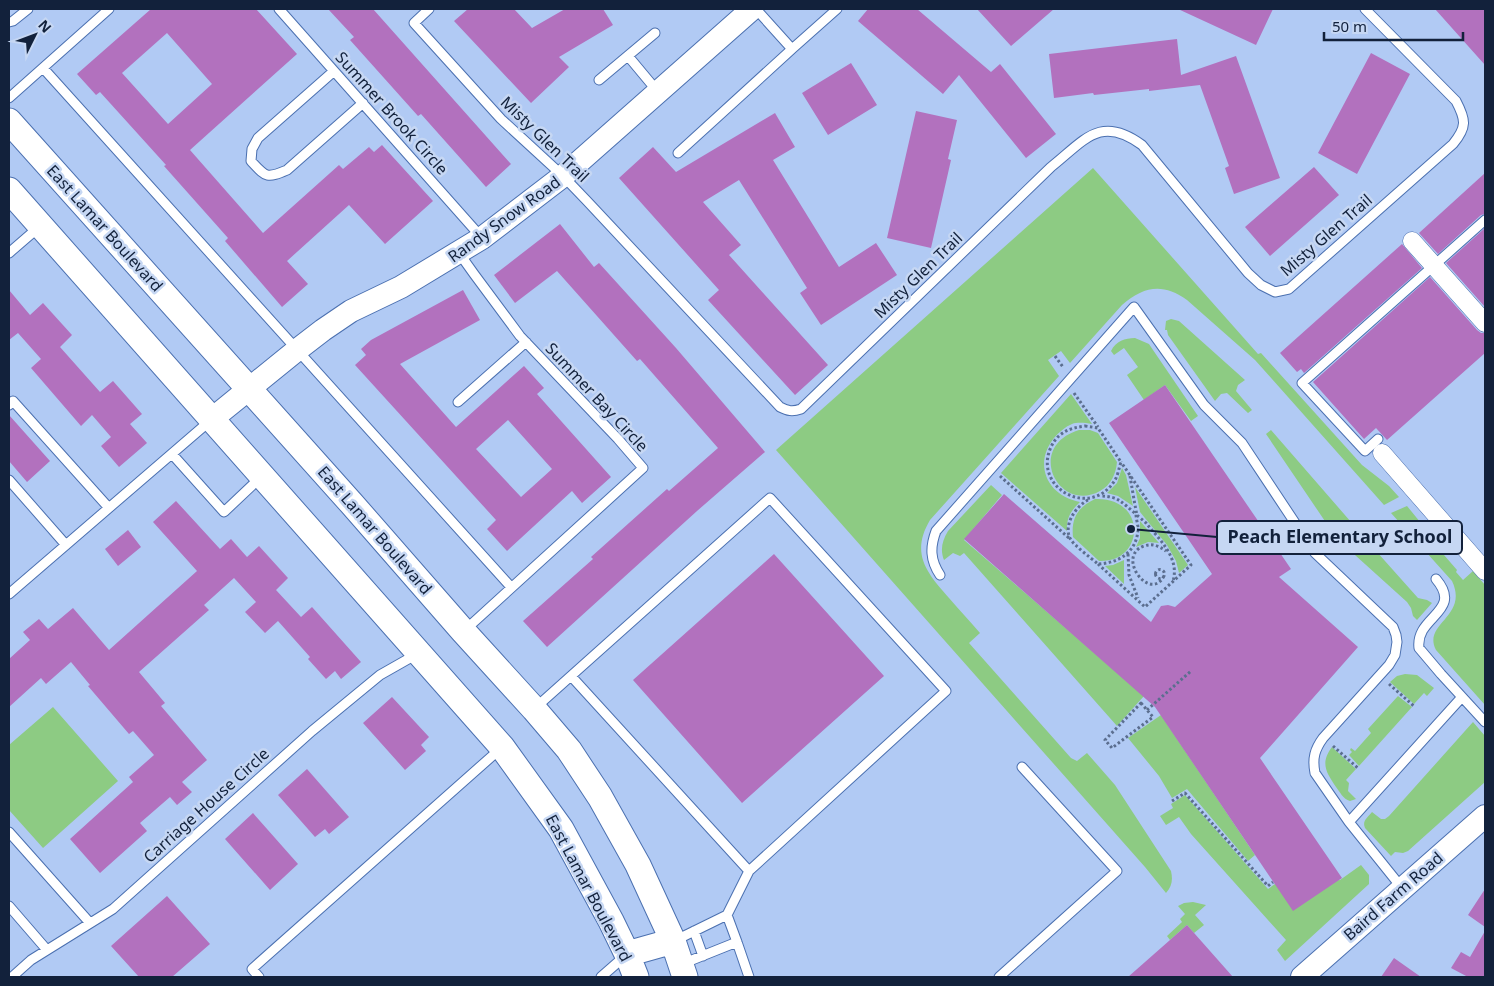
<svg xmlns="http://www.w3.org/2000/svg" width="1494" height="986" font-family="'Noto Sans',sans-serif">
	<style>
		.green { fill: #8dcb83 }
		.building { fill: #b271be; fill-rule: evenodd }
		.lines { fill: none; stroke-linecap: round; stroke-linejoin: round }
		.service-casing { stroke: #4b70b0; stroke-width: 11 }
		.minor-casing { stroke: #4b70b0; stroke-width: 19 }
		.tertiary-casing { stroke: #4b70b0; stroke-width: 24 }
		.secondary-casing { stroke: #4b70b0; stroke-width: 27 }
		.path { stroke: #5b6e8f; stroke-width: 3; stroke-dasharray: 2.5 2.5; stroke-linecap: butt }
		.service { stroke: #fff; stroke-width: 9 }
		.minor { stroke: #fff; stroke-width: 18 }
		.tertiary { stroke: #fff; stroke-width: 22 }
		.secondary { stroke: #fff; stroke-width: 25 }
		.labels { text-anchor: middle; stroke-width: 5; stroke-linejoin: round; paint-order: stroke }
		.street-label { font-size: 16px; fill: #12213b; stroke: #c6d7f3 }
		.leader { fill: none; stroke: #12213b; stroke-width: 2 }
		.callout-dot { fill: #12213b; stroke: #c6d7f3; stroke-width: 2 }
		.callout { fill: #c6d7f3; stroke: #12213b; stroke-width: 2 }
		.callout-label { font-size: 18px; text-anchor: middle; font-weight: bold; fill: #12213b }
	</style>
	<rect width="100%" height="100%" fill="#b1caf4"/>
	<path class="green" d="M 1093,168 L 1258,354 L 1261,353 L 1362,465 L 1389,486 L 1399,497 L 1384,505 L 1255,360 L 1187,300 C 1163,283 1144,286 1122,305 L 1070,363 L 1061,351 L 1048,360 L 1059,376 L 930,520 C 910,554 927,573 949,598 C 959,610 970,621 980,633 L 969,643 L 1071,758 L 1077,761 L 1087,753 L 1115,785 L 1171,871 C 1173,880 1172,886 1166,893 L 1145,867 L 776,450 Z
		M 1171,319 L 1179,321 L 1245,380 L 1238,385 L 1236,391 L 1252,410 L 1248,413 L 1227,393 L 1221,394 L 1215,401 L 1168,335 L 1167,330 L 1165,330 L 1166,321 Z
		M 1135,338 L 1149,344 L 1153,350 L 1198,416 L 1191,421 L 1165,385 L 1144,400 L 1127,375 L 1138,367 L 1124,348 L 1114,355 L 1111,351 C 1116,341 1125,338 1135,338 Z
		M 1071,394 L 1092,424 C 1085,423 1078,422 1072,424 C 1065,427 1059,432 1054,438 C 1033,464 1047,496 1080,502 C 1071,510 1066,519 1067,531 L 1001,473 Z
		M 1079,430 L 1090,430 L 1098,433 L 1117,462 C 1116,474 1111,485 1100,491 C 1059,514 1024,447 1079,430 Z
		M 1271,430 L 1351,522 L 1335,536 L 1266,434 Z
		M 1122,468 L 1126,475 L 1133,506 L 1118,496 L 1107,493 L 1117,483 Z
		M 991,485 L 1002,495 L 964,540 L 1144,696 L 1117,726 L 964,553 L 960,556 L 953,553 L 944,560 C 940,550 942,541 948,531 Z
		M 1135,487 L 1188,565 L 1179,573 L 1176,561 L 1167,545 L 1140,512 Z
		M 1095,499 C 1148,497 1145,563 1099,561 L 1073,537 C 1071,518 1078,507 1095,499 Z
		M 1407,506 L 1425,528 L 1424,530 L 1445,553 L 1444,555 L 1457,570 L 1456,572 L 1463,580 L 1473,571 L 1485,585 L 1485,705 L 1436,650 C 1422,623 1469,617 1452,581 L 1391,513 Z
		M 1140,521 L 1159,543 L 1148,542 L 1136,547 L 1140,538 Z
		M 1360,533 L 1418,598 L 1427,600 L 1432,603 L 1417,620 L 1413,616 L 1411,608 L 1407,602 L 1345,546 Z
		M 1124,560 L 1124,584 L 1105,566 L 1113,565 Z
		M 1405,674 L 1417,675 L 1434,688 L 1427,696 L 1424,693 L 1414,704 L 1390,682 L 1397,676 Z
		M 1398,696 L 1412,707 L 1359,766 L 1349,755 L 1352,752 L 1350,750 L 1351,748 L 1355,751 L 1371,733 L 1368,729 Z
		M 53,707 L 118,781 L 43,848 L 9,810 L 9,745 Z
		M 1161,715 L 1255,855 L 1248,861 L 1187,789 L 1172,798 L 1159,776 L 1128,738 Z
		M 1473,722 L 1485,736 L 1485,782 L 1408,851 L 1403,853 L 1395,852 L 1391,856 L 1365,828 C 1362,821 1367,818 1372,812 L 1381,819 L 1385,819 L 1389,816 Z
		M 1332,747 L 1356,769 L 1346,780 L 1349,783 L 1348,791 L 1356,799 L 1350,801 C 1343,799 1340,792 1336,787 C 1326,772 1320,763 1332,747 Z
		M 1185,795 L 1268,889 L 1275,884 L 1340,880 L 1361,865 L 1369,875 L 1369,884 L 1285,961 L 1277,950 L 1286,940 L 1191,834 L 1179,817 L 1166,825 L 1160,816 L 1173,808 L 1171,804 Z
		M 1193,902 L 1206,905 L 1195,915 L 1204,925 L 1194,933 L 1187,925 L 1170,940 L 1167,936 L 1182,922 L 1180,919 L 1185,914 L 1178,906 L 1184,903 Z"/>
	<path class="building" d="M 151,9 L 256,9 L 297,54 L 190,150 L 263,233 L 339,165 L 343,169 L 369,147 L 374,152 L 382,145 L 433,201 L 385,244 L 349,205 L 287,261 L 308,284 L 282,307 L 225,241 L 228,238 L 164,166 L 166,165 L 100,92 L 96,95 L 77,74 ZM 167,33 L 212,84 L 168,124 L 122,73 Z
		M 328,9 L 373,9 L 511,164 L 486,187 L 421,114 L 418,116 L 350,40 L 354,37 Z
		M 468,9 L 514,9 L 532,28 L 565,9 L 603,9 L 613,25 L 559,57 L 569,67 L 531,103 L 454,21 Z
		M 868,9 L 917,9 L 991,72 L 1000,64 L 1056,134 L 1026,158 L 959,75 L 943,94 L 858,21 Z
		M 977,9 L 1054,9 L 1011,46 Z
		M 1178,9 L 1273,9 L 1256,45 Z
		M 1435,9 L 1485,9 L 1485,65 Z
		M 1177,39 L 1181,75 L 1236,56 L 1280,178 L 1234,194 L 1225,168 L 1229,166 L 1200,85 L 1149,91 L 1149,89 L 1094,95 L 1093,93 L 1054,98 L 1049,54 Z
		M 1371,53 L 1410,74 L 1357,174 L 1318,153 Z
		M 851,63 L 877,105 L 828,135 L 802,93 Z
		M 916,111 L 957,120 L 948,159 L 951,160 L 931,248 L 887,238 Z
		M 775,113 L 795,147 L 773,160 L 839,267 L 876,243 L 897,275 L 821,325 L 800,293 L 807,288 L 739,180 L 703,202 L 741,245 L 729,255 L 828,365 L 795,395 L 708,300 L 719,290 L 619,178 L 653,147 L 676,172 Z
		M 1314,167 L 1339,195 L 1270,256 L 1245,227 Z
		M 1485,173 L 1485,214 L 1481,215 L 1438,254 L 1419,233 Z
		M 560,224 L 594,267 L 599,263 L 676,348 L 765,452 L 697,511 L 547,647 L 523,621 L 593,559 L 591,557 L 667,489 L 669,491 L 718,448 L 640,359 L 637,361 L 557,271 L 515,303 L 494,275 Z
		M 1485,228 L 1485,307 L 1446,263 Z
		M 1402,244 L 1422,268 L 1304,373 L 1301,369 L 1297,372 L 1280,353 Z
		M 1430,277 L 1477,330 L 1481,333 L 1485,333 L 1485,353 L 1387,440 L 1376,428 L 1364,439 L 1313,382 Z
		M 9,290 L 30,315 L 43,303 L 72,335 L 60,347 L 100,392 L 113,381 L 142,414 L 130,424 L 147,443 L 119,467 L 101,446 L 111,437 L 92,415 L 81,426 L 31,368 L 41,359 L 18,333 L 9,340 Z
		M 463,290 L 480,320 L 400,364 L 456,427 L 524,366 L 544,388 L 537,394 L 611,477 L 582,503 L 572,491 L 507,551 L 487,529 L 496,520 L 355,365 L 366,355 L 361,349 L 371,340 ZM 508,420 L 552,469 L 521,497 L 476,449 Z
		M 1165,385 L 1291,569 L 1279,577 L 1358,647 L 1260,758 L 1342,878 L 1293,911 L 1155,707 L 964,539 L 1004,494 L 1151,622 L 1161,606 L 1168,605 L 1175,607 L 1212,574 L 1109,423 Z
		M 9,415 L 50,461 L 27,482 L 9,461 Z
		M 176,501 L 220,549 L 231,539 L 247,557 L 259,546 L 288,578 L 276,590 L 301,617 L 312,607 L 361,662 L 341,679 L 335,671 L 326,679 L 308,659 L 310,657 L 278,621 L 265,633 L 245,612 L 256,602 L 234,578 L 204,605 L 209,610 L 139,672 L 165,703 L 161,706 L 207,760 L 182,782 L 192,792 L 177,805 L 170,797 L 140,823 L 147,831 L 100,873 L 70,839 L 133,782 L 129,777 L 154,755 L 133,731 L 129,734 L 88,686 L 90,685 L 71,662 L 46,684 L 41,678 L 9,707 L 9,659 L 30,640 L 23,632 L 39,619 L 48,629 L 73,608 L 109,650 L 197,571 L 153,522 Z
		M 128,530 L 141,547 L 118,566 L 105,549 Z
		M 774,554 L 884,676 L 742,803 L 633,680 Z
		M 392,697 L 429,737 L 421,745 L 426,751 L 405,770 L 363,723 Z
		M 307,769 L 349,817 L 329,834 L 325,829 L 315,837 L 278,795 Z
		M 253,813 L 298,864 L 270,890 L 225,839 Z
		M 1485,889 L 1485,927 L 1468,915 Z
		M 167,896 L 210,944 L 172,977 L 139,977 L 111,946 Z
		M 1187,925 L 1233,977 L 1128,977 L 1170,940 Z
		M 1485,931 L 1485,977 L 1468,977 L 1451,968 L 1461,952 L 1470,957 Z
		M 1394,958 L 1421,977 L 1381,977 Z"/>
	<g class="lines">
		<g class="service-casing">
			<path id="service" d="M 279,9 L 482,238
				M 429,9 L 414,23 L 501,119 L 563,176 L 587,201 L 780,407 C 788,411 792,412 801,409 L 1051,167 C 1084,141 1100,114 1142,145 L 1248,273 L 1261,285 L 1275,292 L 1289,289 L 1453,144 C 1467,127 1466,120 1456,101 L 1365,9
				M 9,22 L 13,21 L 28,9
				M 792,49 L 837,9
				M 628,56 L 658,92
				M 43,68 L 511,587
				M 334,71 L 258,138 L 252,149 L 251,161 C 266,177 266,179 287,170 L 363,103
				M 599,80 L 655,33
				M 9,98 L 109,9
				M 678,153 L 792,49 L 756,9
				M 9,253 L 39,227
				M 459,253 L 474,274 L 520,336 L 618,439 L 643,468 L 464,631
				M 458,402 L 526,342
				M 9,405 L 13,401 L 109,508
				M 1378,439 L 1365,451 L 1302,383 L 1485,220
				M 172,454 L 224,512 L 262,476
				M 9,480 L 66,545
				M 940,575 C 930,560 930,547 936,531 L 1134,307 L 1204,405 L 1242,443 L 1315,553 L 1393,627 L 1396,635 L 1397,642 L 1395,655 L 1389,665 L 1323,738 C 1315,749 1312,758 1315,773 L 1349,822
				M 1436,579 C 1464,612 1415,616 1419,648 L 1441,674 L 1485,722
				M 9,594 L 211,420
				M 571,676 L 749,871
				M 534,709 L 770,498 L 946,691 L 749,871 L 727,915 L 674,941
				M 9,832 L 90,923
				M 1402,888 L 1349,822 L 1462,697
				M 9,906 L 47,950
				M 727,915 L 737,942 L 749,977
				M 694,931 L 703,956
				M 682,964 L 737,942
				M 12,977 L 31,960 L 113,909 L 312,731 L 380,675 L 417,654
				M 259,977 L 252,969 L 500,749
				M 601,977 L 625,956
				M 999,977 L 1117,871 L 1022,767"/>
		</g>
		<g class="minor-casing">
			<path id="minor" d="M 1412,241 L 1485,323
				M 1382,453 L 1485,571"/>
		</g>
		<g class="tertiary-casing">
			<path id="tertiary" d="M 212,419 L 297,350 L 323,330 L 351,311 L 401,287 L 482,238 L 563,176 L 752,9
				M 1302,977 L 1485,816"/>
		</g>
		<g class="secondary-casing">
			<path id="secondary" d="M 9,121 L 352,504 L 463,631 L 534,709 L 569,750 L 600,797 L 638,865 L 673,941 L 685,977
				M 9,190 L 502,747 L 561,829 L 611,921 L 627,954 L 636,977
				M 627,954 L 673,941"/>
		</g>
		<path class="path" d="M 1055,356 L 1063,367
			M 1074,393 L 1098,427
			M 1085,426 L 1098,428 L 1121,462 C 1119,468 1118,475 1115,480 C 1091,520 1032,488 1051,447 C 1058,432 1070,428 1085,426 Z
			M 1000,476 L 1070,539
			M 1130,476 C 1131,482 1136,512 1137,515 C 1139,517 1143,520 1146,523 C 1159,539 1180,558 1173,581
			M 1088,500 C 1076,506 1062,526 1071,540 C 1076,547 1091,558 1098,564 C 1119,563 1137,552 1138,529 C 1138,524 1136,519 1136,514 C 1122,503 1119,496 1100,496
			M 1128,554 L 1129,575 L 1138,598
			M 1098,564 L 1145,607 L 1191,565 L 1121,462
			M1155.5 574a4.5 4.5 0 1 1 9 0a4.5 4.5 0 1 1-9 0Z
			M 1164,576 C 1150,603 1115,556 1144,546 C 1152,543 1159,546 1166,551
			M 1389,684 L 1415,707
			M 1141,703 L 1153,717 L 1112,748 L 1105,740 Z
			M 1147,710 L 1191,671
			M 1333,746 L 1359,769
			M 1172,801 L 1185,793 L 1268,886 L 1273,882"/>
		<use href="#service" class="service"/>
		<use href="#minor" class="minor"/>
		<use href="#tertiary" class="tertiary"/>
		<use href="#secondary" class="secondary"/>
	</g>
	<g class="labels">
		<g class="street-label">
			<text transform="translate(392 113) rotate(48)" y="6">Summer Brook Circle</text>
			<text transform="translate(545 139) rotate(44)" y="6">Misty Glen Trail</text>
			<text transform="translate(504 219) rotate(-36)" y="6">Randy Snow Road</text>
			<text transform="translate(105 228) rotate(48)" y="6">East Lamar Boulevard</text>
			<text transform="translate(1326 235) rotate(-41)" y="6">Misty Glen Trail</text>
			<text transform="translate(918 275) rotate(-44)" y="6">Misty Glen Trail</text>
			<text transform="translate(597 397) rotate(47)" y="6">Summer Bay Circle</text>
			<text transform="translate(375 530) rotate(49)" y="6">East Lamar Boulevard</text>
			<text transform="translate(206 805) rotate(-42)" y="6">Carriage House Circle</text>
			<text transform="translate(589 888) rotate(62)" y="6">East Lamar Boulevard</text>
			<text transform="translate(1393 896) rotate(-41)" y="6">Baird Farm Road</text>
		</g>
	</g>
	<path class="leader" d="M1131 529L1217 537"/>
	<circle class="callout-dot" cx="1131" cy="529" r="5"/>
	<rect class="callout" x="1217" y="521" width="245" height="33" rx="5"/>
	<g class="callout-label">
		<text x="1340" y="543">Peach Elementary School</text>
	</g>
	<rect width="1494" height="986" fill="none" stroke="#12213b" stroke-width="20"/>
	<g transform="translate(35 35) rotate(48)" stroke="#c6d7f3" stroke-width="4" paint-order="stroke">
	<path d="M0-4L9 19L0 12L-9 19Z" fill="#12213b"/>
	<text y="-8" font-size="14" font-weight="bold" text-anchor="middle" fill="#12213b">N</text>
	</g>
	<path d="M1324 32v8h139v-8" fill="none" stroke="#12213b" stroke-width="2.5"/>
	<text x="1332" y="32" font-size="15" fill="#12213b" stroke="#c6d7f3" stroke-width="4" paint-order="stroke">50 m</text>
</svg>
